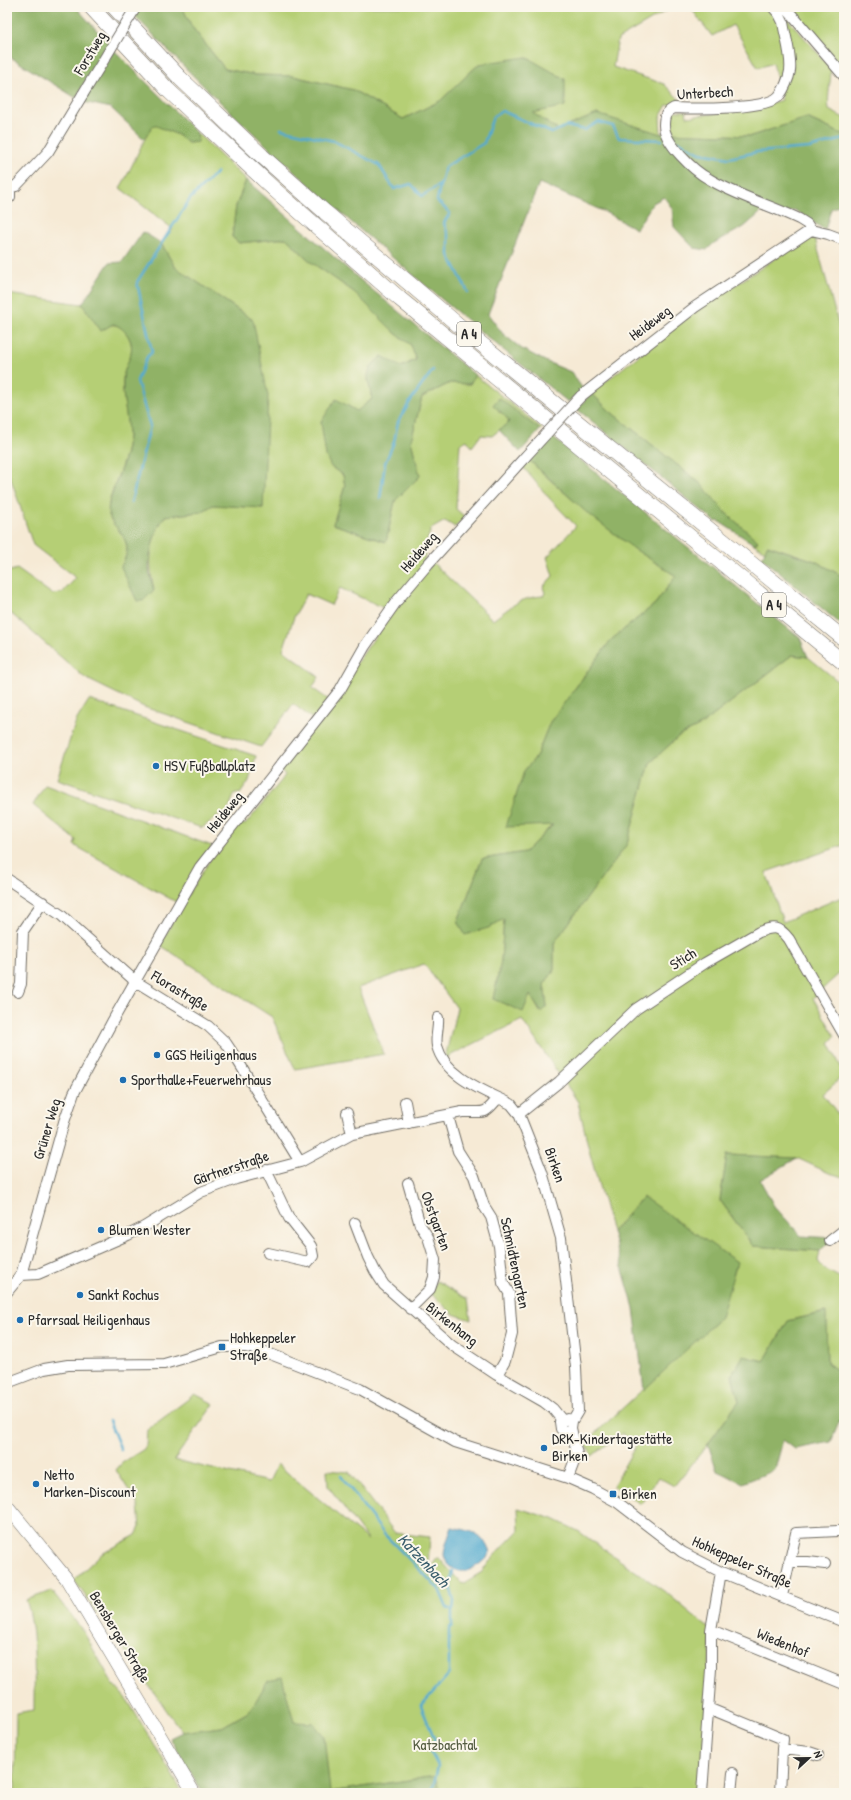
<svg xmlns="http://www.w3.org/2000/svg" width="851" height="1800" font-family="'Patrick Hand',sans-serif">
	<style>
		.green { fill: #b5cf75; stroke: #707d50 }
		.forest { fill: #90b266; stroke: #5e6e48 }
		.water { fill: #52aacf; stroke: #3e6a7d }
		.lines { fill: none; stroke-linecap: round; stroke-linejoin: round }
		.stream { stroke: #52aacf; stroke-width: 2.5 }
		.minor-casing { stroke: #726e66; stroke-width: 12 }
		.major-casing { stroke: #726e66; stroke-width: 14 }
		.highway-casing { stroke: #726e66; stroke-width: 16 }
		.minor { stroke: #fff; stroke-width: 10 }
		.major { stroke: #fff; stroke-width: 13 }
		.highway { stroke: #fff; stroke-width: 15 }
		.minor-bridge-casing { stroke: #726e66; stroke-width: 12; stroke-linecap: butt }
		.minor-bridge { stroke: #fff; stroke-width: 10 }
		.poi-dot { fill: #1f6fb2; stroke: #fbf7ec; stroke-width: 1.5 }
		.labels { text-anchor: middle; stroke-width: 4; stroke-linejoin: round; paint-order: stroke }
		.shield { fill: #fbf7ec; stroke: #696865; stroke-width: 1 }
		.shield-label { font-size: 14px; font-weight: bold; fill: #2b2b2b }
		.street-label { font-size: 15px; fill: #2b2b2b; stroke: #fbf7ec }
		.poi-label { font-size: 15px; fill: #2b2b2b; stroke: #fbf7ec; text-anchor: start }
		.park-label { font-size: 15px; fill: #545c41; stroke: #fbf7ec }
		.water-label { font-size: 16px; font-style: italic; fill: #3b5e6d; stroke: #fbf7ec }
	</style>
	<rect width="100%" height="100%" fill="#fbf7ec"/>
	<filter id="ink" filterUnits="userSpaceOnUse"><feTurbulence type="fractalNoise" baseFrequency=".025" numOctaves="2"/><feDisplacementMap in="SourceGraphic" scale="8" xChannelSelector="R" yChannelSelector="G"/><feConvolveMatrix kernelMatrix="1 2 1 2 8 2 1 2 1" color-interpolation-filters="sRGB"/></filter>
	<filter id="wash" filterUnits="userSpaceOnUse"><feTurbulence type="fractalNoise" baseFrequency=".012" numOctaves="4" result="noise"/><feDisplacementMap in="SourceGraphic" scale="16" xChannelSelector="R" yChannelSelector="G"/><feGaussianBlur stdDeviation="0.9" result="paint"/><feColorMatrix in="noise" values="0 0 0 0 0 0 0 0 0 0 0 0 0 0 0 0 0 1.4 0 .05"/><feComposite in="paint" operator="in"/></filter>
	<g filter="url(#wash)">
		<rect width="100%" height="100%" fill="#f6ead5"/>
		<path class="green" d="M 182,7 L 673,7 L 618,39 L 613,67 L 664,84 L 686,106 L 667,105 L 660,117 L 661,134 L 597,115 L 558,130 L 532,113 L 479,64 L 440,101 L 403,119 L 353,90 L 293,76 L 256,75 L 225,69 L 192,27 Z
			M 690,7 L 777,7 L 831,68 C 831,82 827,95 829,110 L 844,118 L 844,135 L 807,118 L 751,136 L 667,133 L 669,115 L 674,111 L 686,111 L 687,117 C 720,113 750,109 782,100 L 773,63 L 758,68 L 733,25 L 712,36 Z
			M 791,7 L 844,7 L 844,70 Z
			M 154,124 L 178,135 L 188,143 L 198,142 L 197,133 L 246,180 L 236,206 L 232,237 L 239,243 L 286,238 L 311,262 L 354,292 L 394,332 L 411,345 L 416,359 L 401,367 L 368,379 L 372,399 L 358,411 L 331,467 L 343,475 L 345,486 L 333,524 L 386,542 L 395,501 L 420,476 L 411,441 L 422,397 L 450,383 L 470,384 L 475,375 L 542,428 L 540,430 L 499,398 L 499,412 L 505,414 L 509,422 L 492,436 L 481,435 L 472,447 L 467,440 L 460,444 L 456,509 L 465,517 L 455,527 L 445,521 L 431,529 L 426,544 L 424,565 L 386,609 L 340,588 L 331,605 L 306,594 L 294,617 L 283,650 L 319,677 L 312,688 L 329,700 L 314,720 L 293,704 L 261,747 L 144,707 L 85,678 L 7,610 L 7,572 L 17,569 L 52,594 L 62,593 L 76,578 L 33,545 L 11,479 L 7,472 L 7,294 L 82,304 L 101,330 C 105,328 110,324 114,325 C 125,325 132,341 132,350 C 131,360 124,369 123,379 C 121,398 129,418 128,437 C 127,458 116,478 110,498 C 102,529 127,525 127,550 C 127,555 123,562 121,567 L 154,590 C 148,563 149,539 165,516 L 201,512 L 213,505 L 263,508 L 253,320 L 175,267 L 161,243 L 173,229 L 120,188 C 133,167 140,144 154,124 Z
			M 814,235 L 844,345 L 844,577 L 815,561 L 768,545 L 765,551 L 754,544 L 758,542 L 726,513 L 701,484 L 611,412 L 591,393 L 693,313 L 808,237 Z
			M 529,460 C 574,504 623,542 676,576 L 655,604 L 611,640 L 550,722 L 536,757 L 524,771 L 553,824 L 525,852 L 482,859 L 458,921 L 488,928 L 504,918 L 501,961 L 493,999 L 530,994 L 540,1012 L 547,1006 L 544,984 L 554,971 L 554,943 L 627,844 L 650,763 L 679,736 L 701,725 L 792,655 L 808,657 L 844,686 L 844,845 L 766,872 L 783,922 L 844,896 L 844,969 L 813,998 L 835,1036 L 829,1043 L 844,1073 L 844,1075 L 823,1094 L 844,1122 L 844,1177 L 829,1173 L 797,1158 L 727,1155 L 720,1200 L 753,1246 L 820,1251 L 818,1261 L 823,1268 L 844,1280 L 844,1375 L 827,1363 L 825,1312 L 788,1321 L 764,1361 L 743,1356 L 732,1375 L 739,1401 L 708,1444 L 674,1486 L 658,1477 L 641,1504 L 613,1486 L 636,1445 L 622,1433 L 592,1456 L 585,1443 L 721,1317 L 643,1197 L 612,1232 L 590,1154 L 578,1102 L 522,1020 L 445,1058 L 457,1008 L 424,964 L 358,988 L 384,1054 L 295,1069 L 272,1017 L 160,945 L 181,906 L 215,852 L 240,822 L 245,825 L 281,781 L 285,775 L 281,770 L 382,627 L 433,563 L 493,620 C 511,607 520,597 543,596 L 545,593 L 543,587 L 553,576 L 547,557 L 576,526 L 550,499 L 523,467 Z
			M 89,700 L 256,756 L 249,781 L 240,794 L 235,793 L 226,815 L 219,815 L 202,828 L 57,779 L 76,721 Z
			M 45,785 L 212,846 L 176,902 L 74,845 L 76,840 L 33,805 Z
			M 437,1281 L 468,1299 L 471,1320 L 453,1314 L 430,1293 Z
			M 195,1394 L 214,1404 L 174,1460 L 269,1482 L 277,1464 L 368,1540 L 328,1486 L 327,1470 L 349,1472 L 395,1533 L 430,1537 L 428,1565 L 431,1567 L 438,1557 L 462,1584 L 482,1572 L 492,1558 L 519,1530 L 518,1508 L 553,1519 L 578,1531 L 668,1594 L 711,1630 L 702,1793 L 424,1793 L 422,1778 L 330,1792 L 252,1717 L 262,1692 L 250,1711 L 222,1727 L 182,1732 L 74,1580 L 100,1555 L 136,1535 L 140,1527 L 138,1505 L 116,1470 L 122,1463 L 144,1449 L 146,1445 L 147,1430 Z
			M 52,1591 L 83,1631 L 113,1684 L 128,1701 L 183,1793 L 15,1793 L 16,1713 L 34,1710 C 34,1677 37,1631 26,1600 Z"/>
		<path class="forest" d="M 7,7 L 76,7 L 108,43 L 76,98 L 7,55 Z
			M 140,7 L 182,7 L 192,27 L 225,69 L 256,75 L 293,76 L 353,90 L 403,119 L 440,101 L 479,64 L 526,57 L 565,79 L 565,106 L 533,113 L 558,130 L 597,114 L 661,134 L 667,133 L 751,136 L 807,118 L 844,135 L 844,203 L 831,209 L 825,230 L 795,210 L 783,215 L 766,208 L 744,227 L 714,243 L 707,250 L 694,248 L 674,227 L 672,208 L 664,197 L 653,203 L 636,229 L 603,211 L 539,183 L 488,314 L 503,334 L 522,349 L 547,362 L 571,372 L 583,389 L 568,402 C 454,311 341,217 235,116 C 200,84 168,50 135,16 Z
			M 114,50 L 197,133 L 198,142 L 188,143 L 178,135 L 154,125 L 144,139 L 111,108 L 83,102 Z
			M 246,180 L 358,278 L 475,375 L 470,384 L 450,383 L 422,397 L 411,441 L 420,476 L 395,501 L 386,542 L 333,524 L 345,486 L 343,475 L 331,467 L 326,456 L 321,422 L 336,399 L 357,411 L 372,399 C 368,377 362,372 382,356 L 401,367 L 416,360 L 411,345 L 394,332 L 354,292 L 311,262 L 286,238 L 239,243 L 232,237 L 236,206 Z
			M 143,232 L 161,243 L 175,267 L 253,320 L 268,396 L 263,508 L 213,505 L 201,512 L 165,516 C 155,530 149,551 149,569 C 150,576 152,583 154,590 L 143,601 L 137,601 L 121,567 C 123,562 127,555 127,550 C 127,530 104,524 109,504 C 114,482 128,459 128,436 C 128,418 122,399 123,381 C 123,370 129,362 131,352 C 134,340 124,327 113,324 L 101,331 L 82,304 L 109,263 L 122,262 Z
			M 591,393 L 611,412 L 701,484 L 726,513 L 758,541 L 754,544 L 718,521 L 716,522 L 577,409 Z
			M 499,398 L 540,430 L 520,452 L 499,430 L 509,422 C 505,414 499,411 493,405 Z
			M 551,436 L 800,638 L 808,657 L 792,655 L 701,725 L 679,736 L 650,763 L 627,844 L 554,943 L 554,971 L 544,984 L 547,1006 L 541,1012 L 530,995 L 523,1012 L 493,999 L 501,961 L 504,919 L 488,928 L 465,935 L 458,921 L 482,859 L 525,852 L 553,825 L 506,827 L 524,771 L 536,757 L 550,722 L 611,640 L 655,604 L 676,576 L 633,548 L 586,512 L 529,460 Z
			M 767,545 L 815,561 L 844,577 L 844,627 L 762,558 Z
			M 727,1155 L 797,1158 L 760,1180 L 774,1206 L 801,1236 L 833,1238 L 820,1251 L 753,1246 L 720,1200 Z
			M 643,1197 L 737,1262 L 721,1317 L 644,1390 L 634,1308 L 612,1232 Z
			M 826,1312 L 827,1363 L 844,1375 L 844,1410 L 831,1442 L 795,1449 L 783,1440 L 775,1470 L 743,1483 L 717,1471 L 708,1444 L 739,1401 L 732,1375 L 743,1356 L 764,1361 L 788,1321 Z
			M 282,1677 L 294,1722 L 313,1723 L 324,1736 L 330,1792 L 435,1776 L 440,1793 L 203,1793 L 170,1738 L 182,1732 L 222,1727 L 250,1711 L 268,1680 Z"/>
		<path class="water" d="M 452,1527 C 473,1532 482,1531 490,1553 C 486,1560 474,1569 466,1571 C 456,1573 444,1564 444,1554 C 445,1545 449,1535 452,1527 Z"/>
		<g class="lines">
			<path class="stream" d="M 281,129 L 334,141 L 379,165 L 394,189 L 411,184 L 422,196 L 441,184 L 445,167 L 484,143 L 493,117 L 502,111 L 552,133 L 566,126 L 585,130 L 598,122 L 613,126 L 619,138 L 662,140
				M 678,141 L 700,153 L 729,158 L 757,152 L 809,148 L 844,139
				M 440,185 L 437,201 L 450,213 L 444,223 L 449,238 L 449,255 L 468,292
				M 380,499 L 385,463 L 394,442 L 398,422 L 411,400 L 433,370
				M 131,503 L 150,426 L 137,381 L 147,357 L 152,352 L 137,282 L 190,199 L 217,172
				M 109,1421 L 121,1450
				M 341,1476 L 384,1534 L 439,1589 L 447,1608 L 452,1610 L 452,1626 L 449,1628 L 449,1674 L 421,1706 L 435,1740 L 428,1747 L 438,1766 L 433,1788 L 437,1793
				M 453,1610 L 454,1601 L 450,1586 L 453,1571"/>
		</g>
	</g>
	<g filter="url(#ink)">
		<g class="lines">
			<g class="minor-casing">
				<path id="minor" d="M 773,7 L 779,14 L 783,22 C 785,37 792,55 790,71 C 789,78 784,90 779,96 C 767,110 694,109 674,108 C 666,112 664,116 664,125 C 664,143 694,171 709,179 C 737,196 770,205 799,219 L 807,224 L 811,230
					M 785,7 L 844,76
					M 7,200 L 10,197 L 10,187 L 16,186 L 48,152 L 83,94
					M 581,396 L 695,307 L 811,230 L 828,234 L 844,240
					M 7,879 L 61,915 L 135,981 L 208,1026 L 226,1043 L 238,1061 L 300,1162
					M 18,992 L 21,984 L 23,931 L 43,902
					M 438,1018 C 439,1027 435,1037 437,1046 C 445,1077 485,1091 511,1104 L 519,1114 L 542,1172 L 561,1238 L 576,1367 L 578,1411 L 572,1421 L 571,1428 L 577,1454 L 568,1478
					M 405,1102 L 409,1123
					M 347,1113 L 352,1134
					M 519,1114 L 559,1082 L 636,1009 L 705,963 L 759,932 C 774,926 779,926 789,939 L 844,1035
					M 448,1116 L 458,1151 L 474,1176 L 484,1206 L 491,1217 L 499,1246 L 503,1283 L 509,1293 L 512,1334 L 505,1361 L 497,1375
					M 266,1170 L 289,1218 L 311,1246 L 313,1256 L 308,1262 L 268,1253
					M 408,1183 L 420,1225 L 428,1237 L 435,1260 L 434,1277 L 430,1289 L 410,1309
					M 355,1223 L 368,1257 L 375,1271 L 384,1285 L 452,1345 L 497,1375 L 544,1402 L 553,1409 L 562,1420
					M 830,1241 L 844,1230
					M 21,1275 L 38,1274 L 128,1235 L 144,1227 L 201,1192 L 236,1179 L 300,1162 L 352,1134 L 462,1112 C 484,1111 483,1117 498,1098
					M 7,1292 L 21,1275 L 64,1122 L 74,1093 L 112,1022 L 200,867 L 340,690 L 365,646 L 396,602 L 428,564 L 525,457
					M 7,1383 L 44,1369 L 68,1365 L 164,1364 L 222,1347 L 246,1347 L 260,1350 L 360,1389 L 455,1442 L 568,1478 L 593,1489 L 617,1502 L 682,1552 L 721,1572 L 844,1622
					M 567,1419 L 560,1422 L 561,1429 L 565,1431 L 571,1431
					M 789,1562 L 808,1562 L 825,1564
					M 782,1596 L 796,1533 L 838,1531
					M 711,1630 L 844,1684
					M 708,1708 L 783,1739 L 782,1749 L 809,1752 L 818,1755
					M 702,1793 L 711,1669 L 711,1630 L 721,1572
					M 731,1793 L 733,1773
					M 780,1793 L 782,1749"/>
			</g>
			<g class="major-casing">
				<path id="major" d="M 7,1506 L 66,1578 L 194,1793"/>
			</g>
			<g class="highway-casing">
				<path id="highway" d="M 91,7 L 168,90 L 276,191 L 400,299 L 844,663
					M 114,7 L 180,78 L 262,156 L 325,212 L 469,334 L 844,639"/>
			</g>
			<use href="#minor" class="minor"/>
			<use href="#major" class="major"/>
			<use href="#highway" class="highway"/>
			<g class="minor-bridge-casing">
				<path id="minor-bridge" d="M 83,94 L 136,7
					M 525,457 L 581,396"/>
			</g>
			<use href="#minor-bridge" class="minor-bridge"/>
		</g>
	</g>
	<g class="poi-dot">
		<circle cx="156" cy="766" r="4"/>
		<circle cx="157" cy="1055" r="4"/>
		<circle cx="123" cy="1080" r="4"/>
		<circle cx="101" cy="1230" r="4"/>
		<circle cx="80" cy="1295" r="4"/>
		<circle cx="20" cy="1320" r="4"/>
		<rect x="218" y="1343" width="8" height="8" rx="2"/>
		<circle cx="544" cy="1448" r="4"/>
		<circle cx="36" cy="1484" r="4"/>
		<rect x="609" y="1490" width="8" height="8" rx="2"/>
	</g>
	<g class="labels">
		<g class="shield">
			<rect x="457" y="322" width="24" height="24" rx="3"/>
			<rect x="762" y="593" width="24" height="24" rx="3"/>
		</g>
		<g class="shield-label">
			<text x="469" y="339">A 4</text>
			<text x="774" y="610">A 4</text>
		</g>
		<g class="street-label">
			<text transform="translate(90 53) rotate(-59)" y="5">Forstweg</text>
			<text transform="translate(705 93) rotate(-3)" y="5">Unterbech</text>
			<text transform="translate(650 323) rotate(-37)" y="5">Heideweg</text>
			<text transform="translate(419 552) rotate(-49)" y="5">Heideweg</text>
			<text transform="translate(225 812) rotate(-51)" y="5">Heideweg</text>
			<text transform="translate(683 959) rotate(-32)" y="5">Stich</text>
			<text transform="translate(180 991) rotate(31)" y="5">Florastraße</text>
			<text transform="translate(47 1129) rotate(-73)" y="5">Grüner Weg</text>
			<text transform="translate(555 1165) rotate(71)" y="5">Birken</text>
			<text transform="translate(231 1168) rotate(-19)" y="5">Gärtnerstraße</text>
			<text transform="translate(436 1221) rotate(70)" y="5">Obstgarten</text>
			<text transform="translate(515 1263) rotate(78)" y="5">Schmidtengarten</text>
			<text transform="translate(452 1324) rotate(38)" y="5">Birkenhang</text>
			<text transform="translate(742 1562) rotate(24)" y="5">Hohkeppeler Straße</text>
			<text transform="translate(120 1637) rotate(59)" y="5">Bensberger Straße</text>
			<text transform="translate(783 1643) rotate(22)" y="5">Wiedenhof</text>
		</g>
		<g class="poi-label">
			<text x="164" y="771">HSV Fußballplatz</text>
			<text x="165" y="1060">GGS Heiligenhaus</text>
			<text x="131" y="1085">Sporthalle+Feuerwehrhaus</text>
			<text x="109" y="1235">Blumen Wester</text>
			<text x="88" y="1300">Sankt Rochus</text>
			<text x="28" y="1325">Pfarrsaal Heiligenhaus</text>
			<text x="230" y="1343">Hohkeppeler<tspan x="230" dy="17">Straße</tspan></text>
			<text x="552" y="1444">DRK-Kindertagestätte<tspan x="552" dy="17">Birken</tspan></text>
			<text x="44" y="1480">Netto<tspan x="44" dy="17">Marken-Discount</tspan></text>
			<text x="621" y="1499">Birken</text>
		</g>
		<g class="park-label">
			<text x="445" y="1750">Katzbachtal</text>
		</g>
		<g class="water-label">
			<text transform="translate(424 1560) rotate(47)" y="6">Katzenbach</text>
		</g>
	</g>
	<rect width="851" height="1800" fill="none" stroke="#fbf7ec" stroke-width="24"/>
	<g transform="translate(809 1758) rotate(68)" stroke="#fbf7ec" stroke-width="3" paint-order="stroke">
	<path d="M0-3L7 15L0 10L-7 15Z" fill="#2b2b2b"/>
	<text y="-6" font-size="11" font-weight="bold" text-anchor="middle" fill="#2b2b2b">N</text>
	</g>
</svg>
